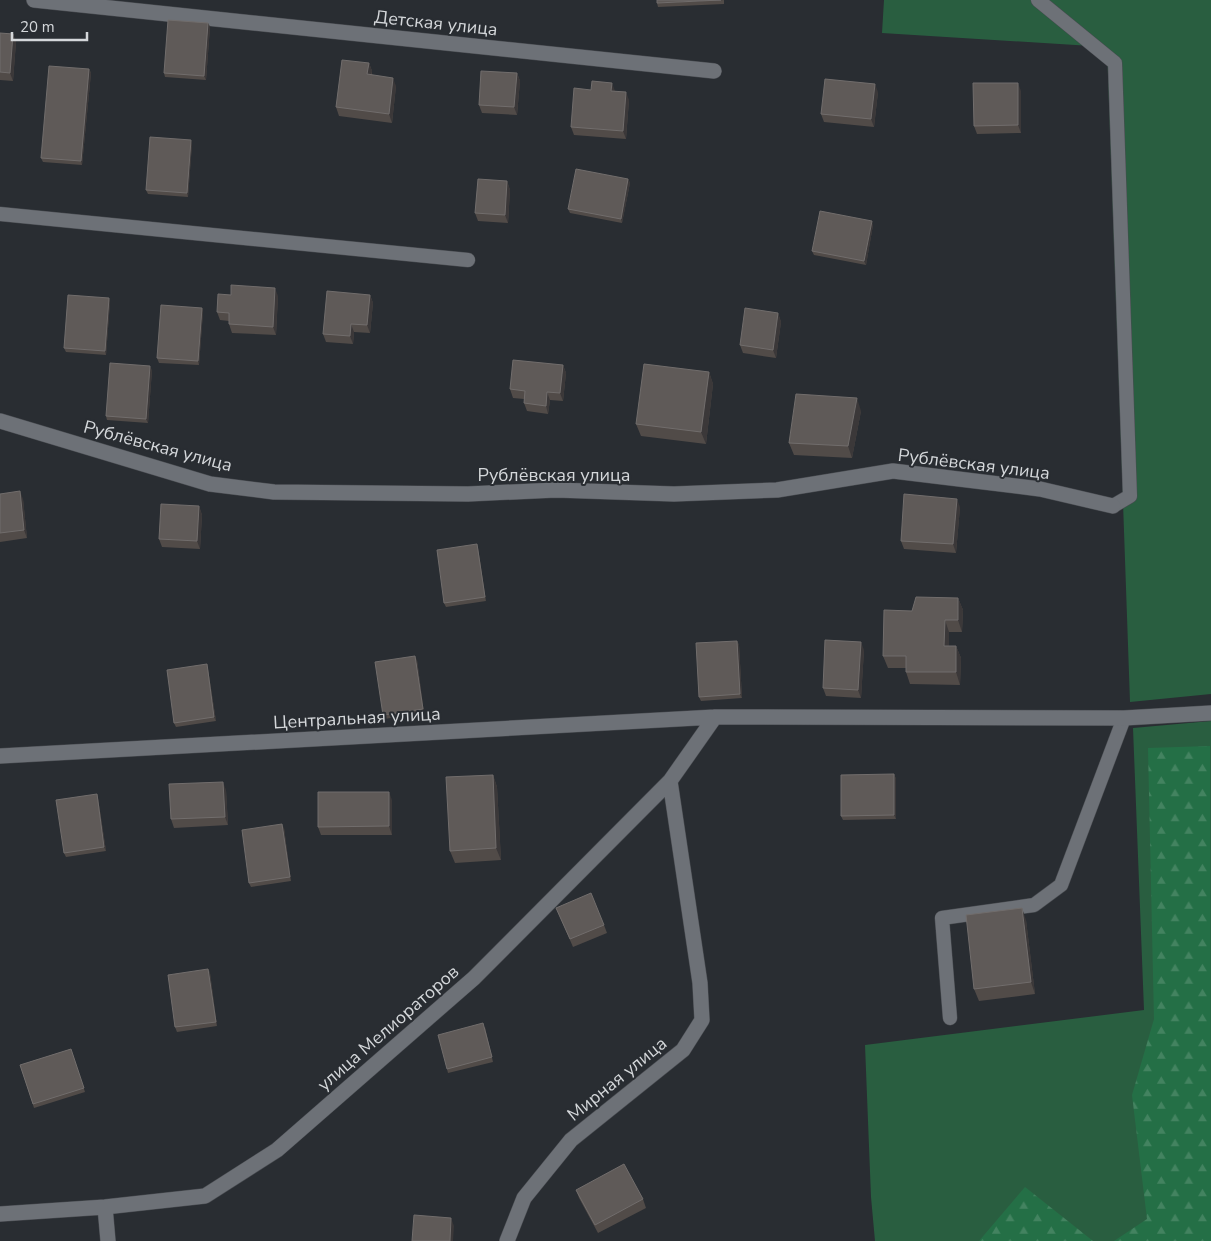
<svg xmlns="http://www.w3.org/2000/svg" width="1211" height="1241" font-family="'Nunito Sans',sans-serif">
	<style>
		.green { fill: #295e40 }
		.forest { fill: url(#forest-firs) }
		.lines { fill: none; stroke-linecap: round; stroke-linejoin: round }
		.lane-casing { stroke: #484b50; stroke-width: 15 }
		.street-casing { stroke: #484b50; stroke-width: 16 }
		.lane { stroke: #6d7177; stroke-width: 14 }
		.street { stroke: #6d7177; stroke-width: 15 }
		.wall { fill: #514b48 }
		.shaded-wall { fill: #3b3839 }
		.building { fill: #5f5a58; stroke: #716d6c }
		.labels { text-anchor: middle; stroke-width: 4; stroke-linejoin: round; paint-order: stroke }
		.street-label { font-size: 18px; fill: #d4d7da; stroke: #292d32 }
	</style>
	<defs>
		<pattern id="forest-firs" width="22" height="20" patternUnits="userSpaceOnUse" patternTransform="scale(1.25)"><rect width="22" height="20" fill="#246f46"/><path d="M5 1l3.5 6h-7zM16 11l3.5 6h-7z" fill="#438360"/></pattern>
	</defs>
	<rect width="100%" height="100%" fill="#292d32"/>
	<path class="green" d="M 884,0 L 1211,0 L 1211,694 L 1130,702 L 1107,47 L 882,33 Z
		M 1211,721 L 1211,1241 L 875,1241 L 871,1197 L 865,1045 L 1144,1010 L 1133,728 Z"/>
	<path class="forest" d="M 1210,746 L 1211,1241 L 1114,1241 L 1147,1219 L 1132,1095 L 1154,1019 L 1148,748 Z
		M 1025,1187 L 1093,1241 L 979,1241 Z"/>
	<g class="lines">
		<g class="lane-casing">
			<path id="lane" d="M 1038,0 L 1115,63 L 1130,496 L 1113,506
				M 0,214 L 468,260
				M 950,1018 L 942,918 L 1034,905 L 1061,885 L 1124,718"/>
		</g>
		<g class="street-casing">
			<path id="street" d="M 34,0 L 714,71
				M 0,421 L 210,484 L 274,492 L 468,494 L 556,490 L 674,494 L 777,490 L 893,471 L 1040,489 L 1113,506
				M 0,756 L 715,717 L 1124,718 L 1211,713
				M 105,1207 L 108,1241
				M 0,1214 L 105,1207 L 205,1196 L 277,1150 L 474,978 L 670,781 L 715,717
				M 507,1241 L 524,1198 L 571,1140 L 683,1050 L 702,1020 L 700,983 L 670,781"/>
		</g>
		<use href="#lane" class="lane"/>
		<use href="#street" class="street"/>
	</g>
	<path class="wall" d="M 724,0 L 724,4 L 658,7 L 657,3 Z
		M 208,23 L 210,27 L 206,80 L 165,77 L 164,73 Z
		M 0,33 L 13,34 L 16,42 L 13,81 L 0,80 Z
		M 369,63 L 372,71 L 372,75 L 396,86 L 392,123 L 339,116 L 336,107 Z
		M 89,69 L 91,73 L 82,165 L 43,162 L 41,158 Z
		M 517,73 L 520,81 L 517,115 L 482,113 L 479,105 Z
		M 615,91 L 629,100 L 626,139 L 574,135 L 571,127 Z
		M 1021,91 L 1021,133 L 977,134 L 974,126 Z
		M 878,92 L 874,127 L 824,122 L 821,114 Z
		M 192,144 L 188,197 L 148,194 L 146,190 Z
		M 628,179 L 630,183 L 622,223 L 570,213 L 568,209 Z
		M 507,181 L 510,190 L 508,223 L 478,221 L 475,213 Z
		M 873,225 L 866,265 L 814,255 L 812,251 Z
		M 231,295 L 278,296 L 276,335 L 232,333 L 229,324 L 229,321 L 220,320 L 217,312 Z
		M 370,295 L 373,303 L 370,333 L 354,332 L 353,344 L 326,342 L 323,334 Z
		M 109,298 L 110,302 L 106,355 L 66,352 L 64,348 Z
		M 202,308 L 203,312 L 199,365 L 159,363 L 157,358 Z
		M 778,313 L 781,322 L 776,358 L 743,353 L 740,345 Z
		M 563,365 L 566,373 L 563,401 L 550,400 L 548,414 L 527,411 L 524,403 L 524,399 L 513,398 L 510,389 Z
		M 152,370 L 148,423 L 107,420 L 106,416 Z
		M 709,372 L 713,384 L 706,444 L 641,436 L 636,424 Z
		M 861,411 L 852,458 L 794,455 L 789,443 Z
		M 0,494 L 23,499 L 27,538 L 0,542 Z
		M 199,506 L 202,515 L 200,549 L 162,547 L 159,539 Z
		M 960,507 L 956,553 L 904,549 L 901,541 Z
		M 478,548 L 486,601 L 446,607 L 444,603 Z
		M 958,598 L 963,610 L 962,632 L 949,632 L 949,646 L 956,646 L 961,658 L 960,685 L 910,684 L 906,672 L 906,668 L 888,668 L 883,656 L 912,611 Z
		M 737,641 L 739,645 L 742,698 L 701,701 L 699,697 Z
		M 864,650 L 861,698 L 826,696 L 823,688 Z
		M 417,660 L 424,713 L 384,719 L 383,715 Z
		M 208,669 L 216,721 L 176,727 L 174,723 Z
		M 894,774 L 896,779 L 896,819 L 843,820 L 841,816 Z
		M 493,775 L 497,787 L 501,860 L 455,863 L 450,851 Z
		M 226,790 L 228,825 L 174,828 L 171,819 Z
		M 97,794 L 98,798 L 106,851 L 66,857 L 64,853 Z
		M 392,800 L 392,835 L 321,835 L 318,827 Z
		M 284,828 L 291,881 L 251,887 L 249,883 Z
		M 556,908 L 604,925 L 607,933 L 573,947 Z
		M 1026,920 L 1035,994 L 979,1001 L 974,989 Z
		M 208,969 L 210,973 L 217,1026 L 177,1032 L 175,1027 Z
		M 485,1027 L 493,1062 L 448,1073 L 447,1069 Z
		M 71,1049 L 85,1092 L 34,1108 L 20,1065 Z
		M 576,1190 L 643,1199 L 646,1208 L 598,1233 L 579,1198 Z"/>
	<path class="shaded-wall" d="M 208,23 L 210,27 L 206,80 L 204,76 Z
		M 13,34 L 16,42 L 13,81 L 10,73 Z
		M 369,63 L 372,71 L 370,82 L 367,74 Z
		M 89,69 L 91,73 L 82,165 L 81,161 Z
		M 517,73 L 520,81 L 517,115 L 514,107 Z
		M 393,78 L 396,86 L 392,123 L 389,114 Z
		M 612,83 L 615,91 L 611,91 Z
		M 1018,83 L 1021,91 L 1021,133 L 1018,125 Z
		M 875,84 L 878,92 L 874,127 L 871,119 Z
		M 626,92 L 629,100 L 626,139 L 623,131 Z
		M 191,140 L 192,144 L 188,197 L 187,193 Z
		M 628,179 L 630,183 L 622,223 L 621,219 Z
		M 507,181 L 510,190 L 508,223 L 505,215 Z
		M 872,221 L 873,225 L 866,265 L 864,261 Z
		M 275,288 L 278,296 L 276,335 L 273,327 Z
		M 370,295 L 373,303 L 370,333 L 367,325 Z
		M 109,298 L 110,302 L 106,355 L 105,351 Z
		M 202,308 L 203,312 L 199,365 L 198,361 Z
		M 778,313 L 781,322 L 776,358 L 773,350 Z
		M 351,324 L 354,332 L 353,344 L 350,336 Z
		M 563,365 L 566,373 L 563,401 L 560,393 Z
		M 150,366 L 152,370 L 148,423 L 146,419 Z
		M 709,372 L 713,384 L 706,444 L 701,432 Z
		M 547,392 L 550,400 L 548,414 L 546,406 Z
		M 857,398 L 861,411 L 852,458 L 848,446 Z
		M 20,491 L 23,499 L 27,538 L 24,530 Z
		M 957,499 L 960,507 L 956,553 L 953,544 Z
		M 199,506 L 202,515 L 200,549 L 197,541 Z
		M 477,544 L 478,548 L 486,601 L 485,597 Z
		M 958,598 L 963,610 L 962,632 L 958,620 Z
		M 945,620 L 949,632 L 949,658 L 944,646 Z
		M 737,641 L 739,645 L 742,698 L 740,694 Z
		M 861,642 L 864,650 L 861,698 L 858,690 Z
		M 956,646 L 961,658 L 960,685 L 956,672 Z
		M 415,656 L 417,660 L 424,713 L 423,709 Z
		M 207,664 L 208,669 L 216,721 L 214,717 Z
		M 894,774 L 896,779 L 896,819 L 894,815 Z
		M 493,775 L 497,787 L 501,860 L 496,848 Z
		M 223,782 L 226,790 L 228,825 L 225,817 Z
		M 389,792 L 392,800 L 392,835 L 389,826 Z
		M 97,794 L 98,798 L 106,851 L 104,847 Z
		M 282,824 L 284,828 L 291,881 L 290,877 Z
		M 1022,908 L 1026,920 L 1035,994 L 1031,982 Z
		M 208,969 L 210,973 L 217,1026 L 216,1022 Z
		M 451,1218 L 454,1226 L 453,1241 L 450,1241 Z"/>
	<path class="building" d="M 657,0 L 721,0 L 657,3 Z
		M 168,20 L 208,23 L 204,76 L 164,73 Z
		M 0,33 L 13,34 L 10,73 L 0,72 Z
		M 342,60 L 369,63 L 367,74 L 393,78 L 389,114 L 336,107 Z
		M 49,66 L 89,69 L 81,161 L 41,158 Z
		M 481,71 L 517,73 L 514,107 L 479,105 Z
		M 825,79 L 875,84 L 871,119 L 821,114 Z
		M 592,81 L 612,83 L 611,91 L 626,92 L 623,131 L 571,127 L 574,88 L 591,90 Z
		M 973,83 L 1018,83 L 1018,125 L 974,126 Z
		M 150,137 L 191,140 L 187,193 L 146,190 Z
		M 576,169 L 628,179 L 621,219 L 568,209 Z
		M 478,179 L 507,181 L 505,215 L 475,213 Z
		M 820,211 L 872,221 L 864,261 L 812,251 Z
		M 231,285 L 275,288 L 273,327 L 229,324 L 229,313 L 217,312 L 218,294 L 231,295 Z
		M 327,291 L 370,295 L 367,325 L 351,324 L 350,336 L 323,334 Z
		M 68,295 L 109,298 L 105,351 L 64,348 Z
		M 161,305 L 202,308 L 198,361 L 157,358 Z
		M 745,308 L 778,313 L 773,350 L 740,345 Z
		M 513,360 L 563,365 L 560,393 L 547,392 L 546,406 L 524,403 L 525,391 L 510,389 Z
		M 110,363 L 150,366 L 146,419 L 106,416 Z
		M 644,364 L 709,372 L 701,432 L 636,424 Z
		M 796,394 L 857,398 L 848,446 L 789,443 Z
		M 20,491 L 24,530 L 0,533 L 0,494 Z
		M 904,494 L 957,499 L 953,544 L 901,541 Z
		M 161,504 L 199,506 L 197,541 L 159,539 Z
		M 477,544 L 485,597 L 444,603 L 437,550 Z
		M 916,597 L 958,598 L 958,620 L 945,620 L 944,646 L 956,646 L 956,672 L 906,672 L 906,656 L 883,656 L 884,610 L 912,611 Z
		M 825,640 L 861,642 L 858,690 L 823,688 Z
		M 737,641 L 740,694 L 699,697 L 696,643 Z
		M 415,656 L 423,709 L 383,715 L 375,662 Z
		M 207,664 L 214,717 L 174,723 L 167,670 Z
		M 894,774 L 894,815 L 841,816 L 841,775 Z
		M 493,775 L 496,848 L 450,851 L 446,777 Z
		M 223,782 L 225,817 L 171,819 L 169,784 Z
		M 318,792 L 389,792 L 389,826 L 318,827 Z
		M 97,794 L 104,847 L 64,853 L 56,800 Z
		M 282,824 L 290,877 L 249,883 L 242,830 Z
		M 591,893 L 604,925 L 570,939 L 556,908 Z
		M 1022,908 L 1031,982 L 974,989 L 966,915 Z
		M 208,969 L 216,1022 L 175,1027 L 168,975 Z
		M 483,1023 L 492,1057 L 447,1069 L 438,1035 Z
		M 71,1049 L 84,1088 L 33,1104 L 20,1065 Z
		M 624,1164 L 643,1199 L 595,1225 L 576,1190 Z
		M 414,1215 L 451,1218 L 450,1241 L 412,1241 Z"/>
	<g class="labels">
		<g class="street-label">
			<text transform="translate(436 23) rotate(6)" y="6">Детская улица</text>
			<text transform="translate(158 446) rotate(15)" y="6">Рублёвская улица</text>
			<text transform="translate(974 464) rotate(7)" y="6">Рублёвская улица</text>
			<text x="554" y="481">Рублёвская улица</text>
			<text transform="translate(357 718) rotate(-3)" y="6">Центральная улица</text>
			<text transform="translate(388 1028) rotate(-41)" y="6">улица Мелиораторов</text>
			<text transform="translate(617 1079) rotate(-39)" y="6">Мирная улица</text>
		</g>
	</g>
	<path d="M12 32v8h75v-8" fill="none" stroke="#d4d7da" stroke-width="2.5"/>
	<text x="20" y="32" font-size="15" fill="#d4d7da" stroke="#292d32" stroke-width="4" paint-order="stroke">20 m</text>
</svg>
